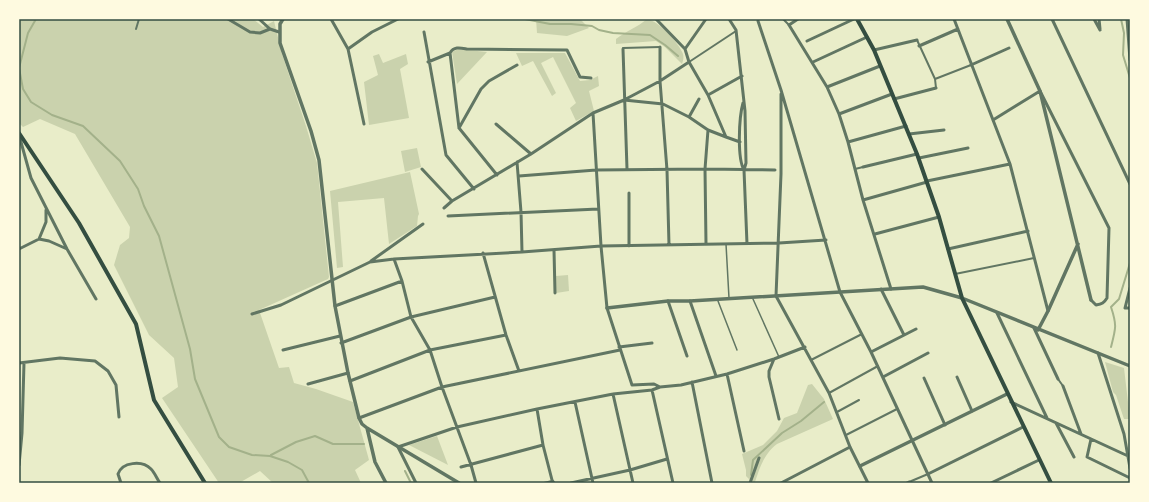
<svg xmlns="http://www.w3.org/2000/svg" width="1149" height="502" font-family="Lato,sans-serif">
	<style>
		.green { fill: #cad2ad }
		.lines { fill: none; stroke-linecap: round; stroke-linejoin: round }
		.stream { stroke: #a3b18a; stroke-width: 2 }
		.service { stroke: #617663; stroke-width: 1.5 }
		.pedestrian { stroke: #617663; stroke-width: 2 }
		.minor { stroke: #617663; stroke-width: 3 }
		.tertiary { stroke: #617663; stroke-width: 3.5 }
		.secondary { stroke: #344e41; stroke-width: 4 }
		.neatline { fill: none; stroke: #344e41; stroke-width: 1.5 }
	</style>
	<rect width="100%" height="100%" fill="#e9edc9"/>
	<path class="green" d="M 19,19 L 253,19 L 263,27 L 274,21 L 282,54 L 306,126 L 317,163 L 329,277 L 328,279 L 259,310 L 279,368 L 289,367 L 294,383 L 316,389 L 353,402 L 369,460 L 355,470 L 361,483 L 273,483 L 260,471 L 239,483 L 219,483 L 162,398 L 178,387 L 174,358 L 149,335 L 114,265 L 120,245 L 129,238 L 130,227 L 75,134 L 40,119 L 23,127 L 19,123 Z
		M 536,19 L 580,19 L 589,28 L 567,36 L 537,33 Z
		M 647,19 C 659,21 679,43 683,54 C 684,58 683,61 682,64 L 665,47 L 656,41 L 616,44 L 616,39 C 626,31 638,27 647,19 Z
		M 458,49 L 487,52 L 457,84 L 452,52 Z
		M 516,53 L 565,53 L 580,81 L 590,80 L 598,76 L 599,86 L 589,91 L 594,111 L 576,121 L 570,108 L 576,103 L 553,57 L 541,63 L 556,93 L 552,96 L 533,61 L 522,66 Z
		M 379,54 L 383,63 L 406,54 L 408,64 L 400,69 L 409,118 L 369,125 L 364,82 L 378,75 L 373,56 Z
		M 417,148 L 421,167 L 405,172 L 401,151 Z
		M 410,172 L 419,214 L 418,216 L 417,226 L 389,244 L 384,198 L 338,202 L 343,267 L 337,268 L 330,191 Z
		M 568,275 L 569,291 L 556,293 L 556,276 Z
		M 1105,362 L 1124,368 L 1130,419 L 1124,419 L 1116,395 L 1113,392 Z
		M 812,384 L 824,399 L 833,419 L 777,444 C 764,454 760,467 755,482 L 753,483 L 746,476 L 746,470 L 742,454 L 763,445 L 777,431 L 784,418 L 797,413 L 808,385 Z
		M 437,436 L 448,465 L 409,445 Z"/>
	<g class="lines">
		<path class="stream" d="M 36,19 L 28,33 L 19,68 L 23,89 L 31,102 L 52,115 L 83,126 L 120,161 L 138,189 L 144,206 L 159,236 L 190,349 L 195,379 L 219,437 L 229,447 L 252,455 L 270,456 L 288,462 L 302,470 L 309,483
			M 525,19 L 550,24 L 571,24 L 592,26 L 599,30 L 613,33 L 650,35 L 665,45 L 678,56
			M 1121,19 L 1124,33 L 1123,55 L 1130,78
			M 1111,347 C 1116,328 1117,325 1111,307 L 1119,299 L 1130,263
			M 271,455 L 296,442 L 315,436 L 333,444 L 364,444
			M 405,471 L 411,483
			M 751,475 L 753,460 L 782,433 L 801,421 L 824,402"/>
		<path class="service" d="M 726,244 L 729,298
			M 753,299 L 779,357
			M 718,301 L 737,350"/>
		<path class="pedestrian" d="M 783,19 L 789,25
			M 136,29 L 139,19
			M 917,40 L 935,79 L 936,88
			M 623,48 L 660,47
			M 689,62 L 736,31
			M 935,79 L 971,65
			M 855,169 L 863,167
			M 955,274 L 1034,258
			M 811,360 L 862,334
			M 1058,379 L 1063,386
			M 829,393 L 878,366
			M 837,412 L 859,400
			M 846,435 L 897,409
			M 909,482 L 928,474
			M 544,483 L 552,481"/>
		<path class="minor" d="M 228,19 L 250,32 L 260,33 L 270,29
			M 259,19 L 270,29 L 279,32
			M 331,19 L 348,49 L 364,124
			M 656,19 L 685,49 L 689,62 L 708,95 L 726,137
			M 729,19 L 736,30 L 745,111 L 746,163 L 744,170 L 747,244
			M 798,19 L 789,25 L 827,87 L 839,114 L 848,142 L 863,200 L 891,289
			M 954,19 L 1010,164 L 1048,311
			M 1052,19 L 1130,184
			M 1094,19 L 1100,30
			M 1099,19 L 1100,29
			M 1127,19 L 1130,60
			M 758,21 L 781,90 L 840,292 L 871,352 L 932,483
			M 424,32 L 446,155 L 474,189
			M 807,41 L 854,19
			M 919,46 L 958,29
			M 660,47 L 660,81 L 667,170 L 669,245
			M 348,49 L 372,32 L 398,19
			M 623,49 L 627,169
			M 685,49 L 706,19
			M 874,50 L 917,40
			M 428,62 L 450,53
			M 813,62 L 867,37
			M 971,65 L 1009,48
			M 827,87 L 880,66
			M 781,94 L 781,174 L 776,296 L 829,393 L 850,447 L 868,483
			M 708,95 L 742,76
			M 894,99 L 936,88
			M 624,100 L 663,104 L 689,117 L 708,130 L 726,137 L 740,142
			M 743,103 C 739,117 737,158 744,170
			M 593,113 L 601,246 L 607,308 L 632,385 L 654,384 L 660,387
			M 839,114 L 892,94
			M 689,117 L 699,99
			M 993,120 L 1040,91 L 1109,228 L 1107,298 C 1104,303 1102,304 1096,305 L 1091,300
			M 496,124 L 531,154
			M 459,128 L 481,89 L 489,81 L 517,65
			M 909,134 L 944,130
			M 19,135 L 31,178 L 67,249 L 96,299
			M 848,142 L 906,126
			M 919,158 L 968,148
			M 517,162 L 521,212 L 522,252
			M 863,167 L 917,154
			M 422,169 L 452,201
			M 497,175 L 459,128 L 450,53 C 454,46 461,48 467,49 L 567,50 L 580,77 L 591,78
			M 519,176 L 596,170 L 705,169 L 775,170
			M 927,181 L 1010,164
			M 629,193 L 629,246
			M 863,200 L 927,182
			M 444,208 L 452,201 L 531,154 L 593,113 L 624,100 L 660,81 L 689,62
			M 448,216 L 598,209
			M 875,234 L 939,217
			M 39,239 L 49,241 L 67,249
			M 706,244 L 705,169 L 708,130
			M 19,249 L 39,239 L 46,222 L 46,210
			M 948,249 L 1028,231
			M 554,250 L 555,293
			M 483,253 L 506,335 L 519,371
			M 394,259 L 402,281 L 411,317 L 430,350 L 442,387 L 471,465 L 476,483
			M 371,261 L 423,224
			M 1130,288 L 1125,308 L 1130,308
			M 881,289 L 904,335
			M 668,301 L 687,356
			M 690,301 L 716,376
			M 335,306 L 402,281
			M 997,313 L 1047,418
			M 252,314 L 281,305 L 370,262 L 394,259 L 522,252 L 601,246 L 779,243 L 826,240
			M 1034,328 L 1058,379
			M 341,343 L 411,317 L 495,297
			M 619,347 L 652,343
			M 283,350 L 340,336
			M 871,352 L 916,329
			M 1098,353 L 1124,434 L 1130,468
			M 774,359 L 769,371 L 769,377 L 779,419
			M 19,363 L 60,358 L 95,361 L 108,371 L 116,385 L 119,417
			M 727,374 L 744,451
			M 883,377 L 928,353
			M 957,377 L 972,411
			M 924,378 L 945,425
			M 350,381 L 430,350 L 506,335
			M 692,382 L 712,483
			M 308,384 L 348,373
			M 1063,386 L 1081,434
			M 652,390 L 673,483
			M 613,394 L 633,483
			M 575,402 L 593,483
			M 1011,402 L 1128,456
			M 537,409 L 543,445 L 552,480 L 554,483
			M 359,418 L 442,387 L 620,350
			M 1056,423 L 1074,457
			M 1091,439 L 1087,457 L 1130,478
			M 19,465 L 22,433 L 24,363
			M 461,467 L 543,445
			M 928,474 L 1023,427
			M 121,483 L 118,474 C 122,462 142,460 151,469 C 155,473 157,479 160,483
			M 416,483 L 398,447 L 457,427 L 537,409 L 613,394 L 652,390 L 660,387 L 681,385 L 727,374 L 774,359 L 805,347
			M 571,483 L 630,470 L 667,459
			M 750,483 L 759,458
			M 781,483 L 850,447
			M 907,483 L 909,482
			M 991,483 L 1039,460"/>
		<path class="tertiary" d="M 283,19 L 280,24 L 280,43 L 311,131 L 319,160 L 335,306 L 348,373 L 359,418 L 362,424 L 367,428 L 459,483
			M 1007,19 L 1040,91 L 1091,300
			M 607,308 L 668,301 L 690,301 L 923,287 L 962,298 L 1130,366
			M 1038,330 L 1048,311 L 1078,244
			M 367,428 L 375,462 L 386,483
			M 860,466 L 1007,394"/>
		<path class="secondary" d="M 857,19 L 874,50 L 917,154 L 939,217 L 962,298 L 1051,483
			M 19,133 L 79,223 L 136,324 L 154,400 L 205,483"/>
	</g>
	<rect width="1149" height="502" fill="none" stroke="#fefae0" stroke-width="40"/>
	<rect x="20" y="20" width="1109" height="462" class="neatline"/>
</svg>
